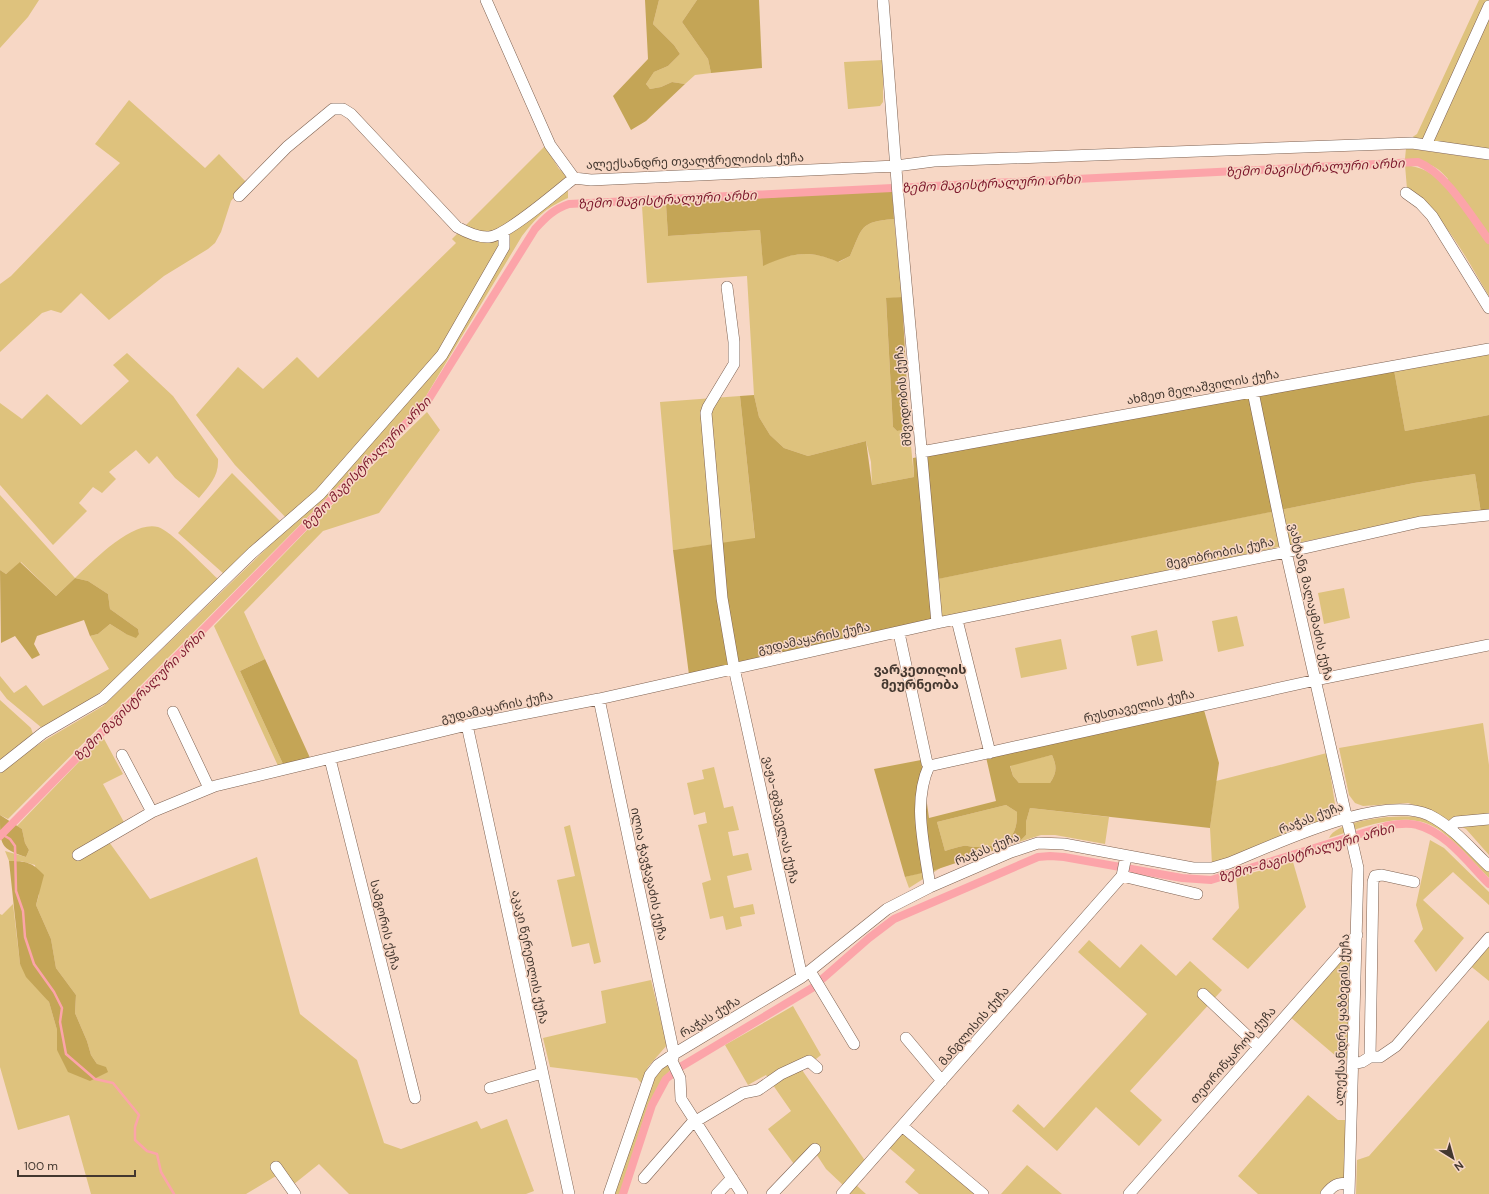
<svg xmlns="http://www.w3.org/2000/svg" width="1489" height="1194" font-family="'DM Sans','Noto Sans Georgian',sans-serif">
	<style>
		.green { fill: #dec27d }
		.forest { fill: #c4a556; fill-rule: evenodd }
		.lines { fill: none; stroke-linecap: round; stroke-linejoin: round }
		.stream { stroke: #fca4a9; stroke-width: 2.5 }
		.canal { stroke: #fca4a9; stroke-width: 8 }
		.minor-casing { stroke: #7e6252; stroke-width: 12 }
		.minor { stroke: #fff; stroke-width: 11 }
		.labels { text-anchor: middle; stroke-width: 3; stroke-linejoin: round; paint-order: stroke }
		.street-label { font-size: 12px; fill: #43372f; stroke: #f7d7c5 }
		.water-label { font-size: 13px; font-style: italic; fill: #7d182c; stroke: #f7d7c5 }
		.neighbourhood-label { font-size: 13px; font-weight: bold; fill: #43372f; stroke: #f7d7c5 }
	</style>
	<rect width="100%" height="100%" fill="#f7d7c5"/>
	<path class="green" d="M 0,0 L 39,0 L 28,17 L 0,48 Z
		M 659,0 L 697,0 L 682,22 L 708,59 L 711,73 L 695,75 L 685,84 L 672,82 L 661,87 L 650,89 L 646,84 L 654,72 L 668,66 L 680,54 L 674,45 L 653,24 Z
		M 1479,0 L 1489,0 L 1489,149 L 1411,138 L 1417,134 L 1423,121 Z
		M 883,60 L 883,102 L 880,106 L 848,109 L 844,62 Z
		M 129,100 L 205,168 L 219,154 L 247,183 L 231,201 L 221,232 L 215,243 L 208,249 L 164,276 L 109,320 L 81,293 L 61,313 L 51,310 L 42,313 L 0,352 L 0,284 L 11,276 L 120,163 L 95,144 Z
		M 545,146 L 559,169 L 568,176 L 568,198 C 544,209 538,216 522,236 L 423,401 L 8,819 L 0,815 L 0,772 L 6,766 L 47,739 L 103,706 L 292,524 L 235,465 L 196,415 L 238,367 L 263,389 L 297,357 L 318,378 L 456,243 L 452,239 Z
		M 1406,148 L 1489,160 L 1489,296 C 1466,258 1444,214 1407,189 L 1405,165 C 1422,167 1431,172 1443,184 L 1448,179 C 1435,163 1424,162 1405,159 Z
		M 666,204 L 668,236 L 760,230 L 763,265 C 792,253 808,249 839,262 L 850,256 C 863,227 859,222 894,219 L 902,297 L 886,299 L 893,427 L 897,431 L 903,430 L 909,425 L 914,477 L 872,485 L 871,462 L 866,441 L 808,456 L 784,448 L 770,435 L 759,417 L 754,395 L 747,276 L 647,283 L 642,206 Z
		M 127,353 L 173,396 L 218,459 C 219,476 210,485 199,498 L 175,478 L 157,456 L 149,464 L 136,450 L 109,472 L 116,479 L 102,493 L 93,487 L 79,503 L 87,511 L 53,545 L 0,485 L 0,403 L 22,419 L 47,394 L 81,425 L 129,381 L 113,365 Z
		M 1489,353 L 1489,415 L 1405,431 L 1394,370 Z
		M 740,396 L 755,539 L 673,550 L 660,402 Z
		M 427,412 L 440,430 L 379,513 L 323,531 L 244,612 L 265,659 L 240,671 L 284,766 L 279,768 L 214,626 L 315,522 Z
		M 232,473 L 280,521 L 224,574 L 178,533 Z
		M 1475,474 L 1481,513 L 1421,517 L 942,618 L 937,579 L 1414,483 Z
		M 0,495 L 75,578 C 92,562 132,520 158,527 C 170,530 206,568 218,579 L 106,688 L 80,707 L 42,728 L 7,699 L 0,690 L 0,676 L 14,693 L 26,685 L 43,706 L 109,669 L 90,636 L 98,634 L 110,624 L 126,634 L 139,634 L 138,629 L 110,609 L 108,594 L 88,581 L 75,578 L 56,596 L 21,562 L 6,574 L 0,570 Z
		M 1344,588 L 1350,618 L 1324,624 L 1318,593 Z
		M 1237,616 L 1244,646 L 1218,652 L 1212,621 Z
		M 1157,630 L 1163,661 L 1137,666 L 1131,636 Z
		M 1061,639 L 1067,669 L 1021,678 L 1015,648 Z
		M 0,700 L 31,728 L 33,734 L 31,738 L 0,761 Z
		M 1483,723 L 1489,765 L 1489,855 L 1466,829 L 1427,809 L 1408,803 L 1363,806 L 1355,803 L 1349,795 L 1339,748 Z
		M 103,737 L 123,774 L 103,784 L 125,824 L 104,835 L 150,899 L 257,857 L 300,1014 L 357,1060 L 384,1143 L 401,1149 L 477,1121 L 481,1129 L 507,1119 L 534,1191 L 526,1194 L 349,1194 L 319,1164 L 294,1184 L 276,1176 L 246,1194 L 91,1194 L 69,1115 L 18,1130 L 0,1067 L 0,914 L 2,915 L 13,904 L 20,964 L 49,1002 L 57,1030 L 57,1050 L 97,1064 L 91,1055 L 87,1041 L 75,1013 L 76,995 L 56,968 L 51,939 L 36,905 L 39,895 L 35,865 L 21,861 L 9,861 L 5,851 L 26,857 L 29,850 L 25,843 L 22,829 L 17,826 Z
		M 1327,753 L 1335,804 L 1332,815 L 1325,821 L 1212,864 L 1210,828 L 1216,781 Z
		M 1052,755 C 1057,766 1057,773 1050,783 L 1019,783 L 1013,776 L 1010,765 Z
		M 714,767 L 724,808 L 733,806 L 739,830 L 728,832 L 733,856 L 748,853 L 752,870 L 727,876 L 734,908 L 753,904 L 755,914 L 740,917 L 742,926 L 726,930 L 723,916 L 710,919 L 702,883 L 711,880 L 698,825 L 707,823 L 705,812 L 694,815 L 687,783 L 704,779 L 702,770 Z
		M 1006,805 L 1017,812 C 1018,842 1002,847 975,847 C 971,847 967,845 963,846 C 957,847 951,849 945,851 L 937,822 Z
		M 1030,808 L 1109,817 L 1105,844 L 1055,835 L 1041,835 L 1019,842 L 1026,835 L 1026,822 Z
		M 1387,817 C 1399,817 1413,815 1424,819 C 1447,827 1472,856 1489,872 L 1489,878 C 1475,864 1453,839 1438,829 C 1405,808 1362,828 1329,838 C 1336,823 1372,819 1387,817 Z
		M 570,825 L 601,962 L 594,964 L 589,943 L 572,947 L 557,880 L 575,876 L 564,827 Z
		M 1430,840 L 1444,848 L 1489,892 L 1489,905 L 1453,872 L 1423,900 L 1464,938 L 1436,972 L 1414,941 L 1423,929 L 1416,905 Z
		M 1293,862 L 1306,907 L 1248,969 L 1212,939 L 1239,908 L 1236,877 Z
		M 942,867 L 909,888 L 905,877 Z
		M 1489,931 L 1489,981 L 1463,960 Z
		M 1089,940 L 1120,968 L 1141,944 L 1176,976 L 1190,961 L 1222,990 L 1130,1091 L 1162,1120 L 1139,1146 L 1096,1107 L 1057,1151 L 1012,1111 L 1018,1104 L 1044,1128 L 1147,1014 L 1078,952 Z
		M 1347,953 L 1352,954 L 1349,1058 L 1337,1057 L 1289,1016 Z
		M 651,980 L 667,1045 L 648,1067 L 641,1083 L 637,1078 L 550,1067 L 543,1038 L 606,1023 L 601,991 Z
		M 793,1006 L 821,1055 L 802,1070 L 866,1162 L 844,1186 L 826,1169 L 811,1146 L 794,1164 L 768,1129 L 791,1111 L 766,1075 L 748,1085 L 725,1045 Z
		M 1489,1020 L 1489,1194 L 1356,1194 L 1357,1160 L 1369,1156 Z
		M 669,1063 L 671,1069 C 644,1101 634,1154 621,1194 L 614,1194 L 656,1074 Z
		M 1308,1095 L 1338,1120 L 1346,1120 L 1345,1179 L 1321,1194 L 1258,1194 L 1238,1176 Z
		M 907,1126 L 988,1194 L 919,1194 L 905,1182 L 915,1170 L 888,1147 Z
		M 1027,1165 L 1062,1194 L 1001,1194 Z
		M 856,1185 L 866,1194 L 849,1194 Z"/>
	<path class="forest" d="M 645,0 L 659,0 L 653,24 L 674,45 L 680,54 L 668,66 L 654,72 L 646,84 L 650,89 L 661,87 L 672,82 L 685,84 L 646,121 L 631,130 L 613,96 L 648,59 Z
		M 697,0 L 759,0 L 762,68 L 711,73 L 708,59 L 682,22 Z
		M 892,190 L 894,219 C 859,222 863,227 850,256 L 838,262 C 808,249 792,253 763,266 L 760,230 L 668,236 L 666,204 Z
		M 902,297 L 909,425 L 903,430 L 897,431 L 893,427 L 886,298 Z
		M 1394,370 L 1405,431 L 1489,415 L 1489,512 L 1481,513 L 1475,474 L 1414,483 L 938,579 L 942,618 L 689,675 L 673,550 L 755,538 L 740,396 L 754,395 L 759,417 L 770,435 L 784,448 L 808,456 L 866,441 L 872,485 L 914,477 L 913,458 Z
		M 20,562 L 56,596 L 75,578 L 88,581 L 108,594 L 110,609 L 138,629 L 139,634 L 136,638 L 126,634 L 110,624 L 98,634 L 90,636 L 84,620 L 37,636 L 34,644 L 40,655 L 32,659 L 15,636 L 1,643 L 0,570 L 6,574 Z
		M 265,659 L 311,760 L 284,766 L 240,671 Z
		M 1204,710 L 1219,763 L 1210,828 L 1030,808 L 1026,822 L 1026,835 L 1019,842 L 935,870 L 905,877 L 874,769 L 921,760 L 929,818 L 996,801 L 986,757 ZM 1052,755 C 1057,766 1057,773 1050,783 L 1019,783 L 1013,776 L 1010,766 ZM 1006,805 L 1017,812 C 1018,842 1002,847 975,847 C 971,847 967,845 963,846 C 957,847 951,849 945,851 L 937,822 Z
		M 0,815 L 22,829 L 25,843 L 29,850 L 26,857 C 0,848 0,846 0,815 Z
		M 9,861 C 26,861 32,862 44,875 L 36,905 L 51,939 L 56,968 L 76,995 L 75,1013 L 87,1041 L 91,1055 L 97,1064 L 106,1067 L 108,1072 L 90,1081 L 68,1072 L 57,1050 L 57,1030 L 49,1002 L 26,977 L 20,964 Z"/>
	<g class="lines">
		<path class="stream" d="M 0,833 L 10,839 L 15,846 L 16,891 L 23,911 L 25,937 L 34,964 L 54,992 L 62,1008 L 60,1022 L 66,1054 L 95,1079 L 113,1083 L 139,1115 L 135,1127 L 135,1140 L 147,1151 L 157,1154 L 161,1172 L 174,1194"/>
		<path class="canal" d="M 0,836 L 427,402 L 535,229 C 546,217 554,209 569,204 L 1418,162 C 1446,173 1471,216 1489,240
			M 623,1194 L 652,1105 L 666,1079 L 682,1066 L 812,988 L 869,938 L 894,919 L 1038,857 L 1050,856 L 1064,857 L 1182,878 L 1211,880 L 1386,826 C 1396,824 1407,822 1417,825 C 1446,832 1469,864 1489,884"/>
		<g class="minor-casing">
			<path id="minor" d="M 486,0 L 550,145 L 574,178 L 591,180 L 896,166 L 934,161 L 1412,143 L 1489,154
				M 883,0 L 898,195 L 937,623
				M 1426,145 L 1489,6
				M 1406,193 L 1420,203 L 1432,216 L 1489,308
				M 239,196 L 287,147 L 333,109 L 343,109 L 351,114 L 457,227 C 466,232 478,238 489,237 C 506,236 559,190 574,178
				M 727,287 L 734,342 L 734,364 L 708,407 L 706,413 L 722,598 L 734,668 L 802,977
				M 1253,392 L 1286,552 L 1358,868 L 1349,1194
				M 921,452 L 1489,349
				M 957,620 L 990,753
				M 899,633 L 927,763 L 929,766
				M 599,699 L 674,1054 L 672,1061 L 680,1078 L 681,1099 L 742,1194
				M 173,712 L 209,788
				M 467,725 L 569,1194
				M 122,755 L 152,812
				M 330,759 L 415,1098
				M 929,766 L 1316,680 L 1489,645
				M 929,766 C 912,803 925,848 930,887
				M 0,767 L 43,733 L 103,698 L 252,553 L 320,494 L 442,355 L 504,247 L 504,232
				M 1449,828 L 1456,822 L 1489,819
				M 78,855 L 152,812 L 215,786 L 467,725 L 599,699 L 937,623 L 1286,552 L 1420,522 L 1489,515
				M 1122,876 L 1197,894
				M 810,971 L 854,1044
				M 1203,994 L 1258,1046
				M 906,1038 L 942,1081
				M 1370,1057 L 1380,1057 L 1396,1046 L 1489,938
				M 1353,1064 L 1362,1062 L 1370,1057 L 1373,882 L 1375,876 L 1382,875 L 1414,882
				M 490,1088 L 542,1073
				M 902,1126 L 983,1194
				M 276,1167 L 295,1194
				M 644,1178 L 691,1124 L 743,1093 L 758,1090 L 781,1074 L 809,1061 L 817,1068
				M 609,1194 L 650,1075 L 658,1065 L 674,1054 L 802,977 L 887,909 L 930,887 L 1011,852 L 1038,843 L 1064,844 L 1193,868 L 1212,868 L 1229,863 C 1277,844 1380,793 1429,815 C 1453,827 1470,848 1489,866
				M 717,1194 L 732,1178
				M 772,1194 L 815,1149
				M 842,1194 L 1122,876 L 1126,856
				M 1129,1194 L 1357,935
				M 1326,1194 C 1333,1185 1337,1183 1349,1183"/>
		</g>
		<use href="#minor" class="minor"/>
	</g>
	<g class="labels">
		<g class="street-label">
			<text transform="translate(695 161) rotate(-2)" y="4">ალექსანდრე თვალჭრელიძის ქუჩა</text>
			<text transform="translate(1203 387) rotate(-10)" y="4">ახმეთ მელაშვილის ქუჩა</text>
			<text transform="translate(903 396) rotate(-95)" y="4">მშვიდობის ქუჩა</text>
			<text transform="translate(1220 553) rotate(-12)" y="4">მეგობრობის ქუჩა</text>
			<text transform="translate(1311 602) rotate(77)" y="4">ვახტანგ მალაყმაძის ქუჩა</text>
			<text transform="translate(814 638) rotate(-12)" y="4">გუდამაყარის ქუჩა</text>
			<text transform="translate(1139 706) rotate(-13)" y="4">რუსთაველის ქუჩა</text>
			<text transform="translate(497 707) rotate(-12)" y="4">გუდამაყარის ქუჩა</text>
			<text transform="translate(1311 818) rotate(-21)" y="4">რაჭას ქუჩა</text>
			<text transform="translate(781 820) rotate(78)" y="4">ვაჟა-ფშაველას ქუჩა</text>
			<text transform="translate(987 849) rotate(-22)" y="4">რაჭას ქუჩა</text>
			<text transform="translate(649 874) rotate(78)" y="4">ილია ჭავჭავაძის ქუჩა</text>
			<text transform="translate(385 925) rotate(76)" y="4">სამგორის ქუჩა</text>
			<text transform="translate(530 957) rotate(78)" y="4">აკაკი წერეთლის ქუჩა</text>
			<text transform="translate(710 1017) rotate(-31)" y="4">რაჭას ქუჩა</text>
			<text transform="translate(1342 1020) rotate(-88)" y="4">ალექსანდრე ყაზბეგის ქუჩა</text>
			<text transform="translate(974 1026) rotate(-49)" y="4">მანგლისის ქუჩა</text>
			<text transform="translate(1233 1055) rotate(-49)" y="4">თეთრიწყაროს ქუჩა</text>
		</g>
		<g class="water-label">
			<text transform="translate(1315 167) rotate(-3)" y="5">ზემო მაგისტრალური არხი</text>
			<text transform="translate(991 183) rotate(-3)" y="5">ზემო მაგისტრალური არხი</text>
			<text transform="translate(667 199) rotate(-3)" y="5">ზემო მაგისტრალური არხი</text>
			<text transform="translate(366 463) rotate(-46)" y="5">ზემო მაგისტრალური არხი</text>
			<text transform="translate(139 695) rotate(-45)" y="5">ზემო მაგისტრალური არხი</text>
			<text transform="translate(1306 852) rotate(-16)" y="5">ზემო-მაგისტრალური არხი</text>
		</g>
		<g class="neighbourhood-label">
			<text x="920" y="674">ვარკეთილის<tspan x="920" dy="15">მეურნეობა</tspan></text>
		</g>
	</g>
	<g transform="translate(1453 1158) rotate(143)" stroke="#f7d7c5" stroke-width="3" paint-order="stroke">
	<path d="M0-3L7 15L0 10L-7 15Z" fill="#43372f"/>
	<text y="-6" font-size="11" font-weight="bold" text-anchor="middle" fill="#43372f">N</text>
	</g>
	<path d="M18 1170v6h117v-6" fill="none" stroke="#43372f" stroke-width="2"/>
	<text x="24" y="1170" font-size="12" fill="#43372f" stroke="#f7d7c5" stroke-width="3" paint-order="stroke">100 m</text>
</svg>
